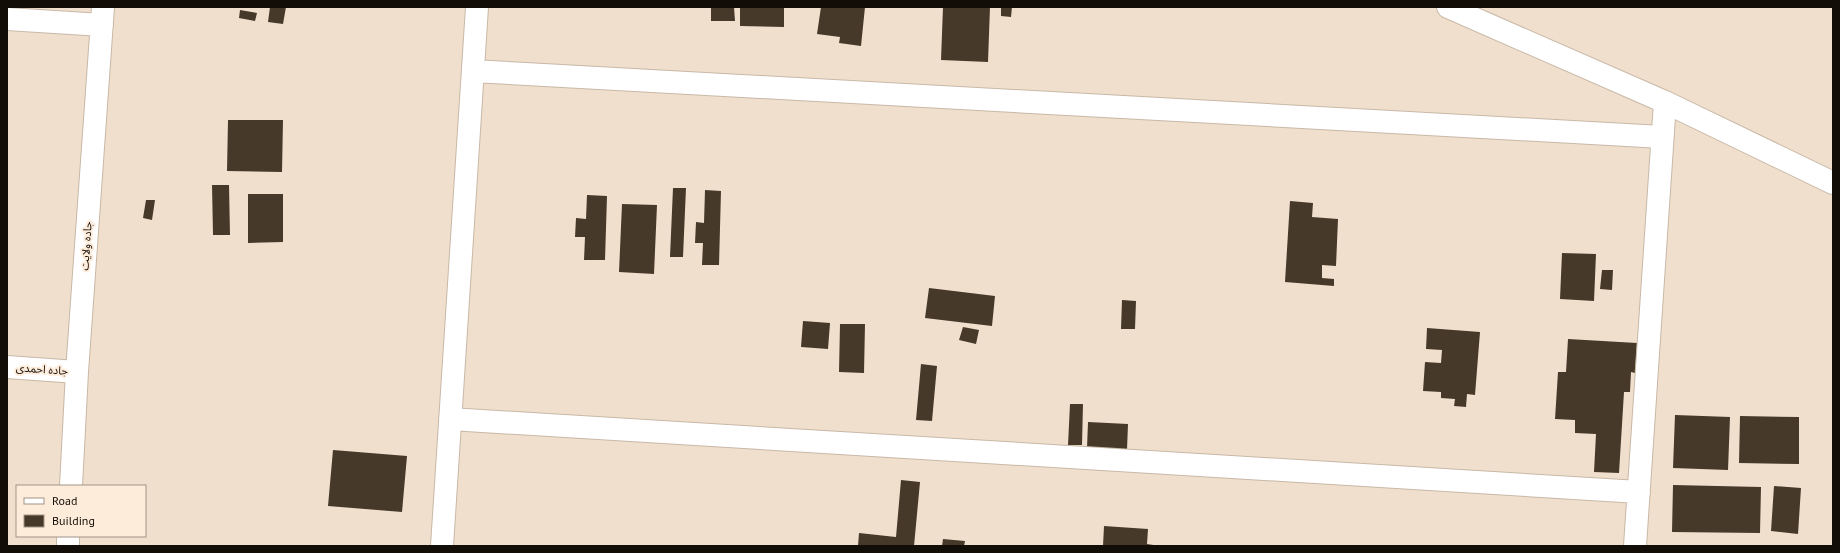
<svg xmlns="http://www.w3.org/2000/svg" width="1840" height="553" font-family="'PT Sans','Noto Sans Arabic',sans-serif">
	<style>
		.building { fill: #46392a }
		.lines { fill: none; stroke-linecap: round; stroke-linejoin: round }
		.minor-casing { stroke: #c8b8a7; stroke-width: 24 }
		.minor { stroke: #fff; stroke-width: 22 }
		.labels { text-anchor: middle; stroke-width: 4; stroke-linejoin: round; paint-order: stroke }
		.street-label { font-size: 11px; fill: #130d07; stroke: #feecdb }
	</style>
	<rect width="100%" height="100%" fill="#f1dfcd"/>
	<path class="building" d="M 270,7 L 286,7 L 283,24 L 268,22 Z
		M 711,7 L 734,7 L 735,21 L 711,21 Z
		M 740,7 L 784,7 L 784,27 L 740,26 Z
		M 821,7 L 865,7 L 861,46 L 839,43 L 840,37 L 817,34 Z
		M 943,7 L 990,7 L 988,62 L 941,60 Z
		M 1001,7 L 1012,7 L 1011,17 L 1001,16 Z
		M 240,10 L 257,13 L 255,21 L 239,18 Z
		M 228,120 L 283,120 L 282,172 L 227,171 Z
		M 212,185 L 229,185 L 230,235 L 213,235 Z
		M 673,188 L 686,188 L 683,257 L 670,257 Z
		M 705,190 L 721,191 L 719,265 L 702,265 L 703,243 L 695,243 L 696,222 L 704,223 Z
		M 248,194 L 283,194 L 283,242 L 248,243 Z
		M 587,195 L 607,196 L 605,260 L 584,260 L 585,237 L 575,237 L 576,218 L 586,219 Z
		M 146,200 L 155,200 L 152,220 L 143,218 Z
		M 1290,201 L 1313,203 L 1312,217 L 1338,219 L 1336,266 L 1322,265 L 1322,278 L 1334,279 L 1334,286 L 1285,282 Z
		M 622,204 L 657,205 L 654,274 L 619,272 Z
		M 1562,253 L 1596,254 L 1594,301 L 1560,299 Z
		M 1602,270 L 1613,270 L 1612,290 L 1600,289 Z
		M 929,288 L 995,296 L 992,326 L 925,318 Z
		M 1122,300 L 1136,301 L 1135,329 L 1121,329 Z
		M 803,321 L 830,323 L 828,349 L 801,347 Z
		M 840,324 L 865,324 L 864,373 L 839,372 Z
		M 963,327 L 979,330 L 976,344 L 959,340 Z
		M 1427,328 L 1480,332 L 1475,395 L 1467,394 L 1466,407 L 1454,406 L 1455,399 L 1441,398 L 1441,392 L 1423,391 L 1425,362 L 1441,363 L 1442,350 L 1426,349 Z
		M 1568,339 L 1637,343 L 1635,373 L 1631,372 L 1630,392 L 1624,392 L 1619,473 L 1594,472 L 1596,434 L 1575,433 L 1575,420 L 1555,419 L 1558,372 L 1566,372 Z
		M 921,364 L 937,366 L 932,421 L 916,420 Z
		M 1070,404 L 1083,404 L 1082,445 L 1068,445 Z
		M 1675,415 L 1730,417 L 1728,470 L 1673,468 Z
		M 1740,416 L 1799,417 L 1799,464 L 1739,463 Z
		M 1088,422 L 1128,424 L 1127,450 L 1087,448 Z
		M 333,450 L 407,456 L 402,512 L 328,506 Z
		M 901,480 L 920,482 L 914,546 L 858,546 L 859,533 L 896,537 Z
		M 1673,485 L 1761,487 L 1760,533 L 1672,532 Z
		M 1774,486 L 1801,488 L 1798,534 L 1771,531 Z
		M 1104,526 L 1148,529 L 1147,544 L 1160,546 L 1103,546 Z
		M 943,539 L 965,541 L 964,546 L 942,546 Z"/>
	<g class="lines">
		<g class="minor-casing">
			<path id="minor" d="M 1448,7 L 1665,102 L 1833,183
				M 7,19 L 102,25
				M 473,71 L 1662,137
				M 7,367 L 77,372
				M 450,419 L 1639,492
				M 71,486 L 77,372 L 103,7
				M 68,546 L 68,536
				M 442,546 L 477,7
				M 1635,546 L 1665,102"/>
		</g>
		<use href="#minor" class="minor"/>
	</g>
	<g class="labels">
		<g class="street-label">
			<text transform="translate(86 246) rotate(-86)" y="4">جاده ولایت</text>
			<text transform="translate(42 369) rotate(4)" y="4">جاده احمدی</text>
		</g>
	</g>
	<rect width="1840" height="553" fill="none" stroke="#130d07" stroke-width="16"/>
	<rect x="16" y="485" width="130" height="52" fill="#feecdb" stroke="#a09386"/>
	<rect x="24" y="498" width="20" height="6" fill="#ffffff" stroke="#a09386"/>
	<text x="52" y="505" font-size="12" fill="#130d07">Road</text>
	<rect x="24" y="515" width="20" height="12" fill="#46392a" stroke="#a09386"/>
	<text x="52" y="525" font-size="12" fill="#130d07">Building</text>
</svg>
